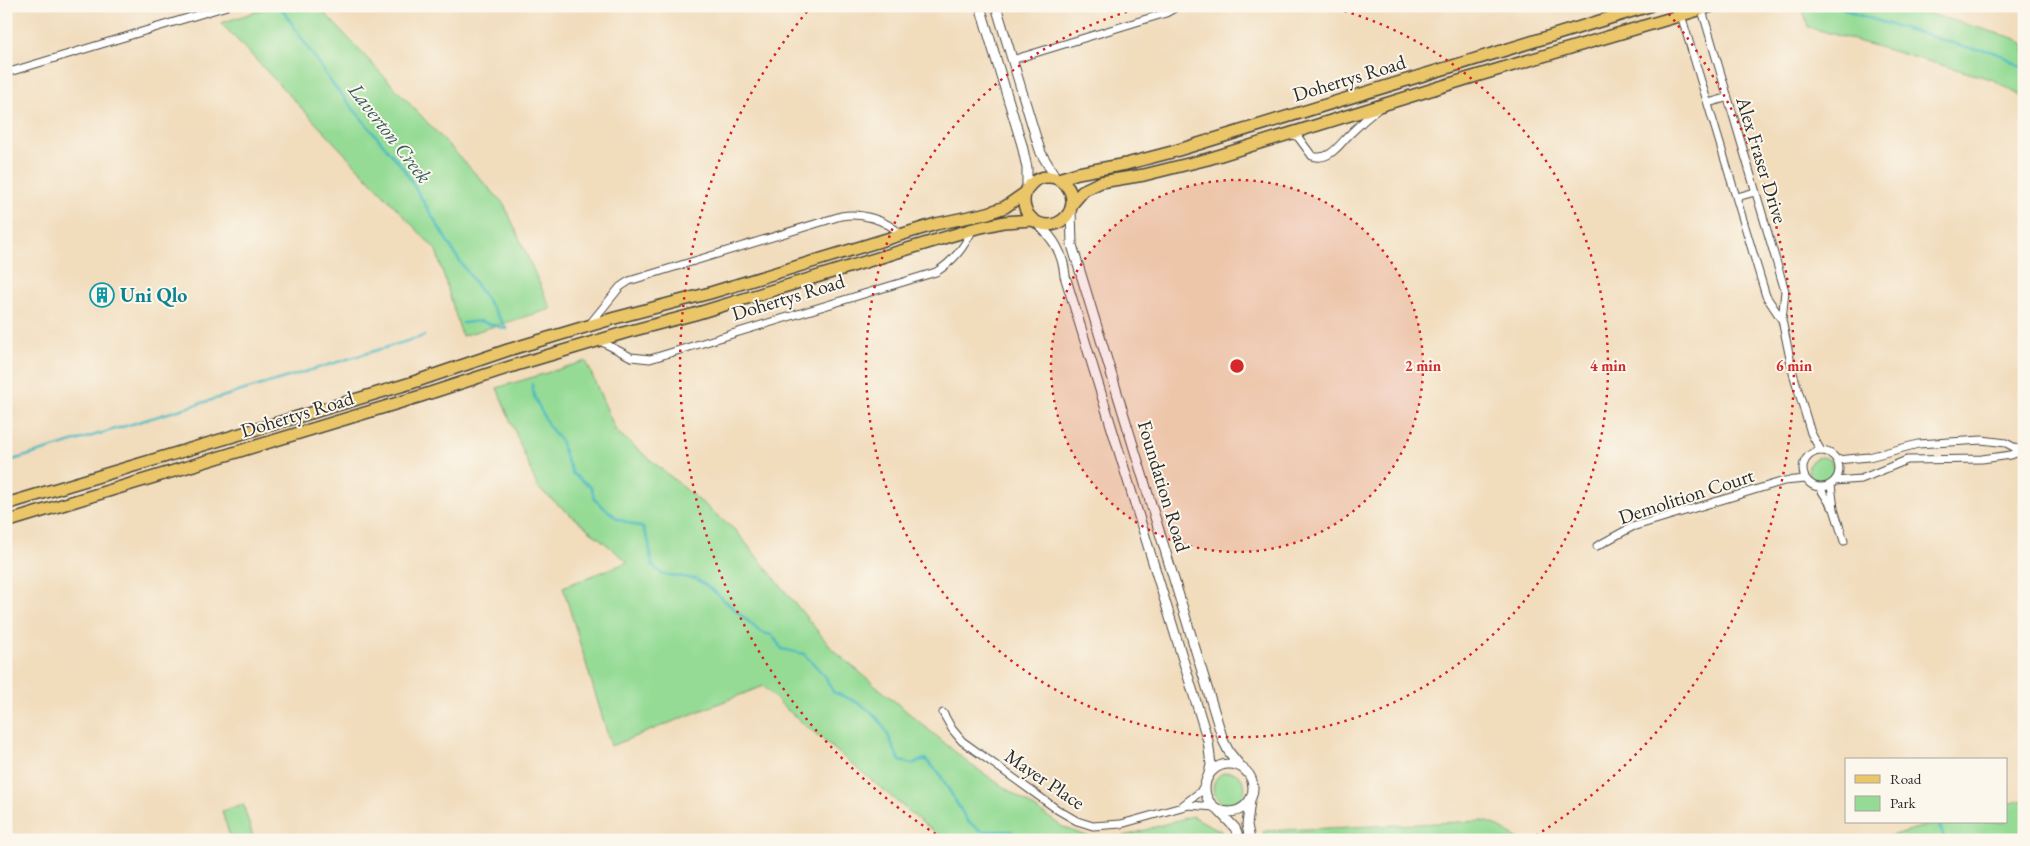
<svg xmlns="http://www.w3.org/2000/svg" width="2030" height="846" font-family="'EB Garamond',serif">
	<style>
		.green { fill: #95db95; stroke: #608360 }
		.lines { fill: none; stroke-linecap: round; stroke-linejoin: round }
		.stream { stroke: #4bbac2; stroke-width: 2.5 }
		.minor-casing { stroke: #494641; stroke-width: 9 }
		.tertiary-casing { stroke: #494641; stroke-width: 11 }
		.primary-casing { stroke: #494641; stroke-width: 14 }
		.minor { stroke: #fff; stroke-width: 7 }
		.tertiary { stroke: #fff; stroke-width: 9 }
		.primary { stroke: #eac669; stroke-width: 11 }
		.ring { fill: none; stroke: #d62828; stroke-width: 2.5; stroke-dasharray: 2.5 5 }
		.labels { text-anchor: middle; stroke-width: 4; stroke-linejoin: round; paint-order: stroke }
		.street-label { font-size: 20px; fill: #2b2b2b; stroke: #fbf7ec }
		.culture-label { font-size: 20px; font-weight: bold; fill: #0d838f; stroke: #fbf7ec; text-anchor: start }
		.water-label { font-size: 21px; font-style: italic; fill: #365d60; stroke: #fbf7ec }
		.centre { fill: #d62828; stroke: #fbf7ec; stroke-width: 2.5 }
		.ring-label { font-size: 15px; text-anchor: middle; font-weight: bold; fill: #d62828; stroke: #fbf7ec; stroke-width: 4; stroke-linejoin: round; paint-order: stroke }
	</style>
	<rect width="100%" height="100%" fill="#fbf7ec"/>
	<filter id="ink" filterUnits="userSpaceOnUse"><feTurbulence type="fractalNoise" baseFrequency=".02" numOctaves="2"/><feDisplacementMap in="SourceGraphic" scale="10" xChannelSelector="R" yChannelSelector="G"/><feConvolveMatrix kernelMatrix="1 2 1 2 8 2 1 2 1" color-interpolation-filters="sRGB"/></filter>
	<filter id="wash" filterUnits="userSpaceOnUse"><feTurbulence type="fractalNoise" baseFrequency=".0096" numOctaves="4" result="noise"/><feDisplacementMap in="SourceGraphic" scale="20" xChannelSelector="R" yChannelSelector="G"/><feGaussianBlur stdDeviation="1.12" result="paint"/><feColorMatrix in="noise" values="0 0 0 0 0 0 0 0 0 0 0 0 0 0 0 0 0 1.4 0 .05"/><feComposite in="paint" operator="in"/></filter>
	<g filter="url(#wash)">
		<rect width="100%" height="100%" fill="#f1dcbc"/>
		<path class="green" d="M 274,6 L 318,6 L 504,204 L 551,309 L 462,336 L 436,250 L 221,23 Z
			M 1802,6 L 1902,6 L 2014,38 L 2024,44 L 2024,98 L 1994,80 L 1808,27 Z
			M 586,361 L 616,431 L 736,531 L 833,650 L 971,765 L 1063,827 L 1089,837 L 1105,839 L 1122,837 L 1192,816 L 1221,831 L 1223,840 L 947,840 L 924,824 L 785,708 L 763,686 L 611,746 L 563,587 L 628,562 L 538,488 L 497,388 Z
			M1808 470a13 13 0 1 1 26 0a13 13 0 1 1-26 0Z
			M1213 788a16 16 0 1 1 32 0a16 16 0 1 1-32 0Z
			M 2024,800 L 2024,840 L 1875,840 L 1940,822 L 2006,822 L 2006,804 Z
			M 243,804 L 254,840 L 231,840 L 222,811 Z
			M 1483,821 L 1494,824 L 1520,840 L 1266,840 L 1263,831 Z"/>
		<g class="lines">
			<path class="stream" d="M 280,6 L 331,82 L 403,168 L 457,257 L 507,329
				M 1838,6 L 1855,14 L 1970,48 L 1990,51 L 2003,56 L 2024,68
				M 463,323 L 480,321 L 506,329
				M 532,384 L 534,396 L 548,425 L 561,441 L 565,456 L 573,474 L 591,487 L 595,500 L 618,519 L 643,528 L 649,543 L 652,565 L 662,574 L 696,579 L 710,588 L 757,629 L 763,633 L 772,635 L 782,649 L 804,654 L 825,676 L 833,692 C 857,701 877,710 888,735 C 892,744 895,752 900,761 L 913,764 L 925,759 L 939,773 L 968,822 L 982,831 L 1011,831 L 1019,840
				M 6,462 L 424,336
				M 1938,822 L 1945,840"/>
		</g>
	</g>
	<g filter="url(#ink)">
		<g class="lines">
			<g class="minor-casing">
				<path id="minor" d="M 1702,10 L 1785,291 L 1782,320 L 1793,373 L 1811,433 L 1821,451
					M 1681,15 L 1766,296 L 1782,320
					M 1012,60 L 1166,13 L 1178,6
					M 6,73 L 227,6
					M 1708,103 L 1726,98
					M 1291,134 L 1298,137 L 1312,156 C 1330,162 1340,143 1351,133 C 1360,124 1369,116 1378,109
					M 1737,197 L 1755,192
					M 589,325 L 620,287 L 629,281 L 841,216 C 862,212 885,220 901,234
					M 598,340 L 631,357 L 650,359 L 936,272 C 954,261 964,247 973,229
					M1803 469a18 18 0 1 1 36 0a18 18 0 1 1-36 0Z
					M 1837,460 L 1869,457 L 1918,444 L 1982,440 L 2006,443 L 2023,452
					M 1835,481 L 1861,479 L 1907,460 L 1982,459 L 2011,455 L 2024,450
					M 1831,485 L 1834,509 L 1844,541
					M 1820,488 L 1832,507
					M 1597,546 L 1632,527 L 1784,481 L 1806,479
					M 943,713 L 952,729 L 962,741 L 1058,810 L 1077,821 L 1093,826 L 1121,824 L 1189,805 L 1214,807
					M 1183,805 L 1200,792 L 1207,780"/>
			</g>
			<g class="tertiary-casing">
				<path id="tertiary" d="M 980,6 L 1022,145 L 1027,168 L 1027,189
					M 996,6 L 1037,141 L 1041,153 L 1056,178
					M 1071,209 L 1072,245 L 1223,740 L 1229,752 L 1241,767
					M 1037,223 C 1054,239 1063,253 1065,276 L 1208,741 L 1211,765 L 1208,777
					M1205 788a24 24 0 1 1 48 0a24 24 0 1 1-48 0Z
					M 1218,810 L 1235,828 L 1240,840
					M 1250,840 L 1247,825 L 1250,800"/>
			</g>
			<g class="primary-casing">
				<path id="primary" d="M1024 201a24 24 0 1 1 48 0a24 24 0 1 1-48 0Z
					M 1058,179 L 1078,173 L 1126,164 L 1172,152 L 1649,6
					M 1072,204 L 1084,190 L 1101,182 L 1144,175 L 1208,159 L 1466,79 L 1712,6
					M 6,504 L 411,383 L 508,350 L 615,318 L 710,293 L 936,224 L 988,213 L 1005,207 L 1025,193
					M 6,522 L 421,396 L 516,365 L 627,332 L 695,314 L 973,229 L 1004,222 L 1033,220"/>
			</g>
			<use href="#minor" class="minor"/>
			<use href="#tertiary" class="tertiary"/>
			<use href="#primary" class="primary"/>
		</g>
	</g>
	<circle cx="1237" cy="366" r="186" fill="#d62828" fill-opacity=".12"/>
	<g class="ring">
		<circle cx="1237" cy="366" r="186"/>
		<path d="M1330 7A371 371 0 1 1 1144 7"/>
		<path d="M942 838A557 557 0 0 1 810 8M1664 8A557 557 0 0 1 1532 838"/>
	</g>
	<defs>
		<g id="building-ring" transform="scale(1.25)"><circle r="9.5" fill="#fbf7ec" stroke="#0f9aa8" stroke-width="1.5"/><path d="M-4-6H4V6H1V3H-1V6H-4ZM-2.5-4.3h1.7v1.8h-1.7ZM.8-4.3h1.7v1.8H.8ZM-2.5-1h1.7V.8h-1.7ZM.8-1h1.7V.8H.8Z" fill="#0f9aa8"/></g>
	</defs>
	<g fill-rule="evenodd">
		<use href="#building-ring" x="102" y="295"/>
	</g>
	<g class="labels">
		<g class="street-label">
			<text transform="translate(1349 78) rotate(-17)" y="7">Dohertys Road</text>
			<text transform="translate(1762 160) rotate(73)" y="7">Alex Fraser Drive</text>
			<text transform="translate(788 297) rotate(-17)" y="7">Dohertys Road</text>
			<text transform="translate(297 414) rotate(-17)" y="7">Dohertys Road</text>
			<text transform="translate(1164 486) rotate(73)" y="7">Foundation Road</text>
			<text transform="translate(1686 496) rotate(-18)" y="7">Demolition Court</text>
			<text transform="translate(1045 779) rotate(34)" y="7">Mayer Place</text>
		</g>
		<g class="culture-label">
			<text x="120" y="302">Uni Qlo</text>
		</g>
		<g class="water-label">
			<text transform="translate(390 133) rotate(52)" y="7">Laverton Creek</text>
		</g>
	</g>
	<circle cx="1237" cy="366" r="8" class="centre"/>
	<g class="ring-label">
		<text x="1423" y="371">2 min</text>
		<text x="1608" y="371">4 min</text>
		<text x="1794" y="371">6 min</text>
	</g>
	<rect width="2030" height="846" fill="none" stroke="#fbf7ec" stroke-width="25"/>
	<rect x="1845" y="758" width="162" height="65" fill="#fbf7ec" stroke="#a8a59f"/>
	<rect x="1855" y="775" width="25" height="8" fill="#eac669" stroke="#a8a59f"/>
	<text x="1890" y="784" font-size="15" fill="#2b2b2b">Road</text>
	<rect x="1855" y="796" width="25" height="15" fill="#95db95" stroke="#a8a59f"/>
	<text x="1890" y="808" font-size="15" fill="#2b2b2b">Park</text>
</svg>
